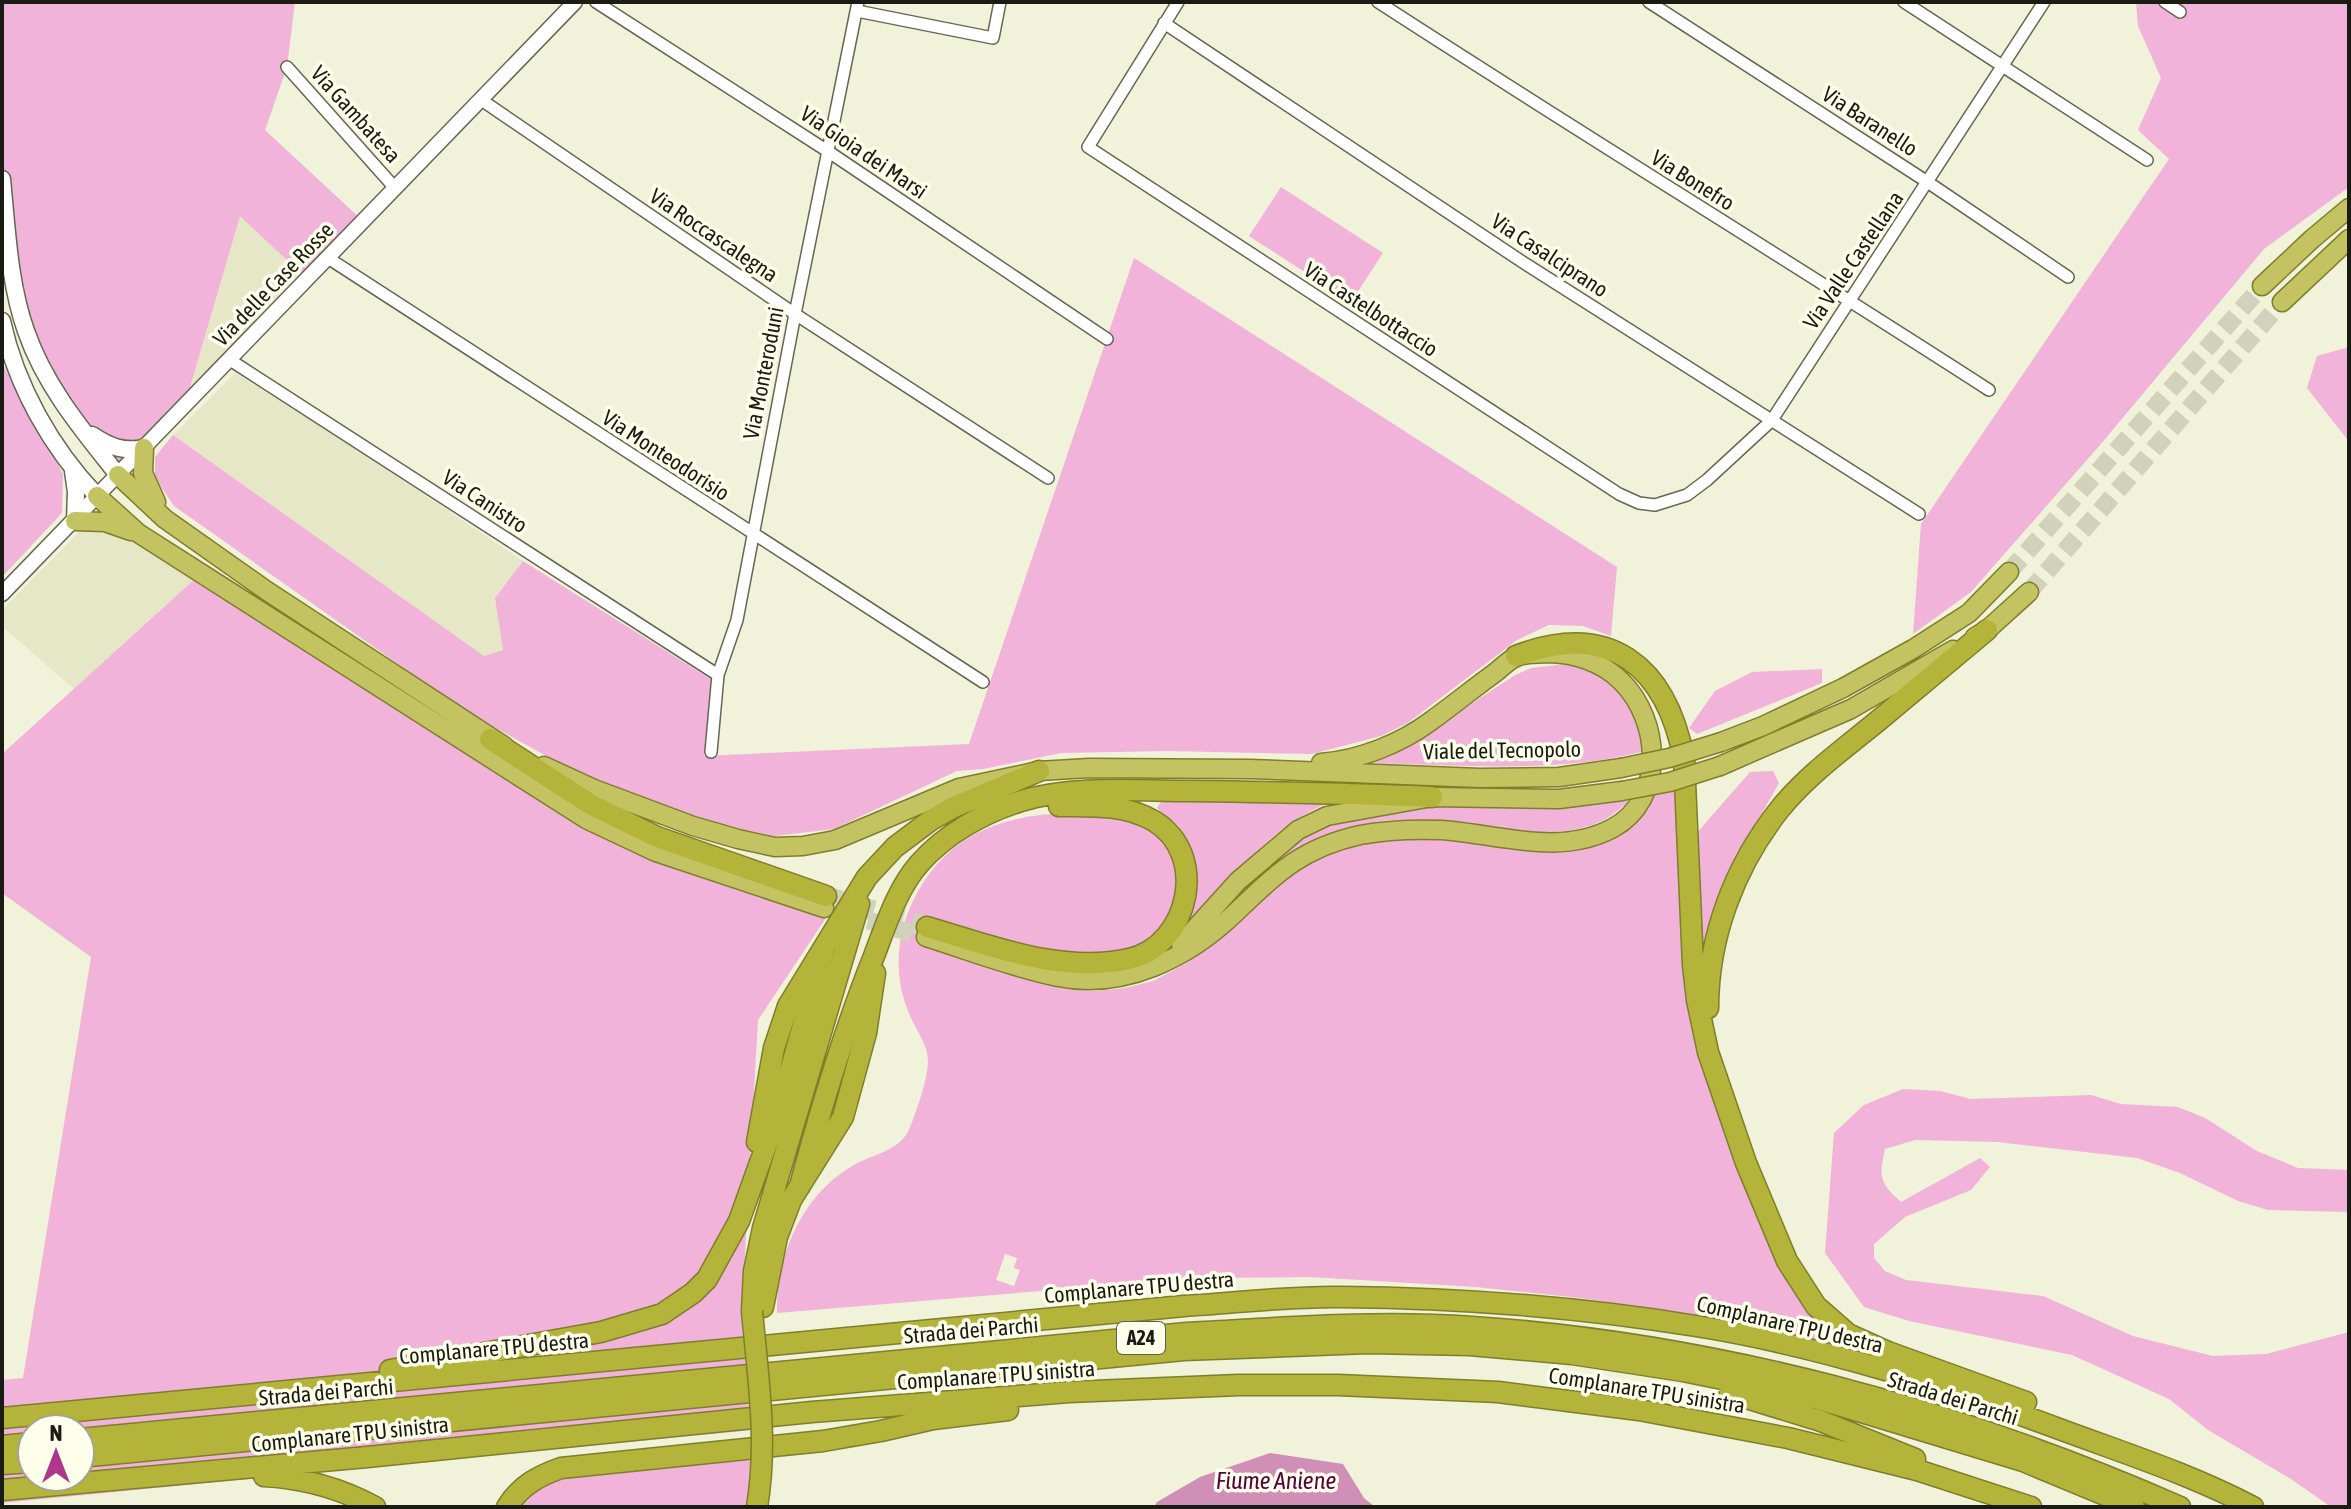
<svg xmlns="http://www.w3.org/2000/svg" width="2351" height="1509" font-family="'Asap Condensed',sans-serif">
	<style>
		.built { fill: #e5e7c6 }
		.green { fill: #f1b3d9; fill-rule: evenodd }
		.water { fill: #d08fb7 }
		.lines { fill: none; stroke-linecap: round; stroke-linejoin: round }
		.trunk-tunnel { stroke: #d0d2bb; stroke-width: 18; stroke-dasharray: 18 9; stroke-linecap: butt }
		.motorway-tunnel { stroke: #d0d2bb; stroke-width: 20; stroke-dasharray: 20 10; stroke-linecap: butt }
		.minor-casing { stroke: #666752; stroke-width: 14 }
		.tertiary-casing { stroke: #666752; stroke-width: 17 }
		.secondary-casing { stroke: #666752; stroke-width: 19 }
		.trunk-casing { stroke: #7e7e2c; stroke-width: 21 }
		.motorway-casing { stroke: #7e7e2c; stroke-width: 23 }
		.minor { stroke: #fff; stroke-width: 11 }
		.tertiary { stroke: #fff; stroke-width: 14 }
		.secondary { stroke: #fff; stroke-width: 16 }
		.trunk { stroke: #c3c362; stroke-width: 18 }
		.motorway { stroke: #b4b43a; stroke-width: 20 }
		.trunk-bridge-casing { stroke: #7e7e2c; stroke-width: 21; stroke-linecap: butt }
		.motorway-bridge-casing { stroke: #7e7e2c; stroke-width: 23; stroke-linecap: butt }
		.trunk-bridge { stroke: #c3c362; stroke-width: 18 }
		.motorway-bridge { stroke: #b4b43a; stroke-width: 20 }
		.labels { text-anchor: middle; stroke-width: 7; stroke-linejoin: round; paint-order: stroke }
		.shield { fill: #feffeb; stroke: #5e5f53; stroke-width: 2 }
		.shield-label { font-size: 20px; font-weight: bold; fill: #1a1b12 }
		.street-label { font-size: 22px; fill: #1a1b12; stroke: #feffeb }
		.water-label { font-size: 24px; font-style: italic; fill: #53043f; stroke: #feffeb }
	</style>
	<rect width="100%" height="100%" fill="#f0f2d9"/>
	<path class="built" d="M 240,215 L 300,273 L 188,395 Z
		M 235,373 L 335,435 L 523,561 L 495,598 L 503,650 L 484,656 L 173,435 Z
		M 82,529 L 123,536 L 196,578 L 74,689 L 2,626 L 2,610 Z"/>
	<path class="green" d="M 2,2 L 295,2 L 287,67 L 265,130 L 363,221 L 308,280 L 240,216 L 184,408 L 118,475 L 52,386 L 13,279 L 2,168 Z
		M 2136,2 L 2349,2 L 2349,187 L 2264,249 L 2100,445 L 1971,592 L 1913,634 L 1921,524 L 2169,159 L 2138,130 L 2161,78 L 2138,26 Z
		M 1281,187 L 1383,253 L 1351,302 L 1249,236 Z
		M 1134,258 L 1617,567 L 1611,636 L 1583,626 L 1549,625 L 1517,640 L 1409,722 L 1381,736 L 1312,754 L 1168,751 L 1061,753 L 983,769 L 957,771 L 834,829 L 775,836 L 726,826 L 653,806 L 575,772 L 462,709 L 174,506 L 155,478 L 155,457 L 173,435 L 484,656 L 503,650 L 495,598 L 523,561 L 712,680 L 704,756 L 969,744 Z
		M 2349,347 L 2349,439 L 2347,439 L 2307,388 L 2317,356 Z
		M 2,363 L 63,474 L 62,513 L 2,577 Z
		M 196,578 L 652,857 L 826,918 L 758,1020 L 743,1289 L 752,1430 L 2,1503 L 2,1380 L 23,1378 L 91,957 L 2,893 L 2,754 ZM 32,1429 L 80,1429 L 80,1477 L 32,1477 Z
		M 1565,664 C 1592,670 1619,682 1633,707 C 1639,720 1641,737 1645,751 C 1557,774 1461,765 1371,763 L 1423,736 L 1515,675 L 1531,668 Z
		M 1822,669 L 1822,683 L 1697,734 L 1689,728 L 1715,691 L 1752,672 Z
		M 1773,771 L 1779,783 L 1740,852 L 1699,974 L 1695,835 L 1750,772 Z
		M 1678,789 L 1689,1014 L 1695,1042 L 1778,1264 L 1806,1309 L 1857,1352 L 1730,1321 L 1581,1298 L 1475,1287 L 1311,1277 L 1209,1278 L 1137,1283 L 777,1313 C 776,1256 802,1194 854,1165 C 875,1153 902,1151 911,1125 C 917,1109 928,1078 928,1061 C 928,1044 914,1027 908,1011 C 887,960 903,900 941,860 C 978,821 1034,811 1086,814 C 1125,816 1158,820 1174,862 C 1179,873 1181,891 1177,903 C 1175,908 1170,914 1168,919 C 1149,951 1125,951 1091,954 C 1081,954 1070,957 1060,956 C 1047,954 1033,947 1020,944 C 991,935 962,926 933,918 L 922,944 L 1062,988 L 1094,991 L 1125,988 L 1153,981 L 1185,964 L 1298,869 C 1375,817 1475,842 1562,851 C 1598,849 1642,833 1654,795 ZM 1005,1254 L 1017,1258 L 1014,1268 L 1020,1270 L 1014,1286 L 996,1280 Z
		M 1166,801 L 1329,803 C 1269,825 1228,884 1185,929 C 1197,897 1202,859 1181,829 C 1175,820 1164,816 1157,808 L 1161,802 Z
		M 1628,801 C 1580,855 1488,824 1424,820 C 1398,818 1371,821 1346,828 C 1302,838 1267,871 1233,898 L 1286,848 L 1326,823 L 1414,807 L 1541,807 Z
		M 1903,1089 L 1940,1091 L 1971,1099 L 2091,1095 L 2121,1104 L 2178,1107 L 2205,1118 L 2257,1151 L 2298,1168 L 2349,1170 L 2349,1212 L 2268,1210 L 2238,1201 L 2180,1173 L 2137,1158 L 1998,1142 L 1915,1140 L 1885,1149 C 1879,1177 1879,1183 1901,1202 L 1980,1158 L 1990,1167 L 1971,1190 L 1905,1217 L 1874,1244 L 1874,1258 L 1885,1271 L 1906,1280 L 2043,1296 L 2133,1336 L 2213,1356 L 2266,1354 L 2349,1332 L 2349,1507 L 2331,1507 L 2291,1479 L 2208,1430 L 2169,1399 L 2072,1355 L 1909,1321 L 1864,1307 L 1825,1253 L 1834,1133 L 1864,1105 Z
		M 752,1460 L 748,1507 L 515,1507 L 537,1486 L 576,1473 Z"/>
	<path class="water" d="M 1270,1453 L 1343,1464 L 1364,1498 L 1375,1507 L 1154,1507 L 1157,1502 L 1200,1477 Z"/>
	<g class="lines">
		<path class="trunk-tunnel" d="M 2009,572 L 2262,286
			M 2029,592 L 2282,302
			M 842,913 L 926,937"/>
		<path class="motorway-tunnel" d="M 826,896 L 927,927"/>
		<g class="minor-casing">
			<path id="minor" d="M 596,2 L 829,152 L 1107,339
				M 1178,2 L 1088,147 L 1619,494 L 1639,503 L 1655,505 L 1687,495 L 1707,480 L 1772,420 L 2044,2
				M 1378,2 C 1580,133 1786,259 1989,390
				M 1649,2 L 1929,183 L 2068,277
				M 1904,2 L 2147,160
				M 2165,2 L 2180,12
				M 857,11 L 993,38 L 1000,2
				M 1164,23 L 1521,261 L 1919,514
				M 287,67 L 395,188
				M 480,99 L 795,314 L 1048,478
				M 328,258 L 983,682
				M 230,360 L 718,675
				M 711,752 L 718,675 L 737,620 L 795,314 L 858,2"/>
		</g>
		<g class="tertiary-casing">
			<path id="tertiary" d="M 2,594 L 575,2"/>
		</g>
		<g class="secondary-casing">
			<path id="secondary" d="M 2,179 C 7,229 9,283 26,331 C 45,386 82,430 118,475
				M 2,321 C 16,386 52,449 97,496
				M 92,435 C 110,447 123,452 144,448
				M 73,471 L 76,492 L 75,521"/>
		</g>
		<g class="trunk-casing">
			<path id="trunk" d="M 2262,286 L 2312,239 L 2349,208
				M 2282,302 L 2349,239
				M 144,448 L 143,473 L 156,502
				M 118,475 L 165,519 L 267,591 L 504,746
				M 97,496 L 138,533 L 586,819 L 656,852 L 824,908
				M 75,521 L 105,522 L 131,531
				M 1975,637 L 1987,630 L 2029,592
				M 1721,742 L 1763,726 L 1843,688 L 1913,649 L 1969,613 L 2009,572
				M 544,766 L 594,789 L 693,826 L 738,839 L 775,847 L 803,846 L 835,840 L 959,788 L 1039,771 L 1089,768 L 1250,769 L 1480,778 L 1559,777 L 1621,768
				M 1720,766 L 1851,709 L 1953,650
				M 926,937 C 970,951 1014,968 1058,977 C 1124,990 1188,958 1234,914 C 1276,874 1301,848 1360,835 C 1386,830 1414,829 1441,830 C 1499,834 1559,857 1613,828 C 1666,799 1661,720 1621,681 C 1602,662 1574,653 1547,653 C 1538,654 1524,653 1516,657 C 1509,660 1502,667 1496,672 C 1474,688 1453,705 1431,721 C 1400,744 1359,760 1321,763
				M 1181,944 L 1238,881 L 1298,830 L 1327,816 L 1432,797 L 1559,799 L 1622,791"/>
		</g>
		<g class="motorway-casing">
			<path id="motorway" d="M 1516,656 C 1610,620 1666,666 1684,759 L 1693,965 L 1697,1000 L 1708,1052 L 1746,1163 L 1787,1261 L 1816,1306 L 1848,1334 L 1888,1352 L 2026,1402
				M 490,739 L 590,804 L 657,837 L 826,896
				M 927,927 C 992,946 1061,974 1129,959 C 1190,945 1209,854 1154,821 C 1125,804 1090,806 1059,806
				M 1708,1008 C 1708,936 1735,866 1779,810 C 1807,775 1845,748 1879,720 C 1915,690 1951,660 1987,630
				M 757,1142 L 774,1048 L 788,1006 L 867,877 L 895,847 L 931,820 L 954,807 L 1039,771
				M 800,1186 C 821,1107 844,1031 874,956 C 886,925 897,889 919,864 C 945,834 983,813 1021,801 C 1074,785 1135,791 1190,791 C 1270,792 1351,793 1432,797
				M 763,1307 L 777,1237 L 791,1200 L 843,1117 L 866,1033 L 875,973
				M 752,1311 L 754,1271 L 763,1228 L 859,904
				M 390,1370 L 601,1332 L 662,1314 L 693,1293 L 707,1279 L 739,1221 L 780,1107 L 826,944
				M 1730,1393 L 1821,1421 L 1915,1459
				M 2,1418 L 1184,1306 C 1236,1303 1289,1296 1341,1297 C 1460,1298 1579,1307 1696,1326 C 1821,1346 1944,1386 2062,1430 C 2127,1454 2192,1475 2253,1507
				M 80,1439 L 1187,1333 C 1281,1328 1377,1320 1472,1327 C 1715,1343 1957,1409 2180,1507
				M 2,1446 L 32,1443
				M 80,1457 L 1184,1350 L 1368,1343 L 1470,1345 L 1572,1354 L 1683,1371 L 1815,1398 L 2023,1461 L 2134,1507
				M 2,1464 L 32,1462
				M 264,1476 C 303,1478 340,1488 375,1507
				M 2,1490 L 367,1457 L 812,1412 L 1069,1392 L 1239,1385 L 1338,1385 L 1498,1392 L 1639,1410 L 1788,1438 L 1917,1470 L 2031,1507
				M 507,1507 C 520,1486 538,1476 561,1468 L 823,1441 L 881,1431 L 933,1419 L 1008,1410"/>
		</g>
		<use href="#minor" class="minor"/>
		<use href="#tertiary" class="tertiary"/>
		<use href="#secondary" class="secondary"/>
		<use href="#trunk" class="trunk"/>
		<use href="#motorway" class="motorway"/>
		<g class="trunk-bridge-casing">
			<path id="trunk-bridge" d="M 1621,768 L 1669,758 L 1721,742
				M 1622,791 L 1670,782 L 1720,766"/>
		</g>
		<g class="motorway-bridge-casing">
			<path id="motorway-bridge" d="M 752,1311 C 758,1377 768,1442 757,1507"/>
		</g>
		<use href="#trunk-bridge" class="trunk-bridge"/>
		<use href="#motorway-bridge" class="motorway-bridge"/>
	</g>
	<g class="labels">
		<rect class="shield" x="1117" y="1322" width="48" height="32" rx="6"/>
		<g class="shield-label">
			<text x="1141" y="1345">A24</text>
		</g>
		<g class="street-label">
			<text transform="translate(356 114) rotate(48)" y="8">Via Gambatesa</text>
			<text transform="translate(1870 121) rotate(33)" y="8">Via Baranello</text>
			<text transform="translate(864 152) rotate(34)" y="8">Via Gioia dei Marsi</text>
			<text transform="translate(1693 180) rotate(32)" y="8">Via Bonefro</text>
			<text transform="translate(714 235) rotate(34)" y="8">Via Roccascalegna</text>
			<text transform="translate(1550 255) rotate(33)" y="8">Via Casalciprano</text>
			<text transform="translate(1853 260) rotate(-56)" y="8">Via Valle Castellana</text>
			<text transform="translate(273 284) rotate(-46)" y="8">Via delle Case Rosse</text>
			<text transform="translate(1371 309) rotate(33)" y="8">Via Castelbottaccio</text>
			<text transform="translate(763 373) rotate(-79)" y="8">Via Monteroduni</text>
			<text transform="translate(666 455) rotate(33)" y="8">Via Monteodorisio</text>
			<text transform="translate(485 501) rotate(33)" y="8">Via Canistro</text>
			<text transform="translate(1502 750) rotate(-1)" y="8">Viale del Tecnopolo</text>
			<text transform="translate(1139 1287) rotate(-5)" y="8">Complanare TPU destra</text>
			<text transform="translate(1790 1324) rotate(13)" y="8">Complanare TPU destra</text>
			<text transform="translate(971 1330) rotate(-5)" y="8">Strada dei Parchi</text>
			<text transform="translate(494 1348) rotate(-5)" y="8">Complanare TPU destra</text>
			<text transform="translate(996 1375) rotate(-4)" y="8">Complanare TPU sinistra</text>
			<text transform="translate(1647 1390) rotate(9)" y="8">Complanare TPU sinistra</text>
			<text transform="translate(326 1392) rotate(-5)" y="8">Strada dei Parchi</text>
			<text transform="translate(1953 1398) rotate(17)" y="8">Strada dei Parchi</text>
			<text transform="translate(350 1434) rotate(-6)" y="8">Complanare TPU sinistra</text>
		</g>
		<g class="water-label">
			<text x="1276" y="1489">Fiume Aniene</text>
		</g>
	</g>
	<rect width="2351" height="1509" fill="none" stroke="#1a1b12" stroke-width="8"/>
	<g transform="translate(56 1453)"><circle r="38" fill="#feffeb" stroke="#a3a494" stroke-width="2"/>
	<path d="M0-6L14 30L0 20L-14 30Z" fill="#af368b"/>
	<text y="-12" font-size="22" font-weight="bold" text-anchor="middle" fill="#1a1b12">N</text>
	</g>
</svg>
